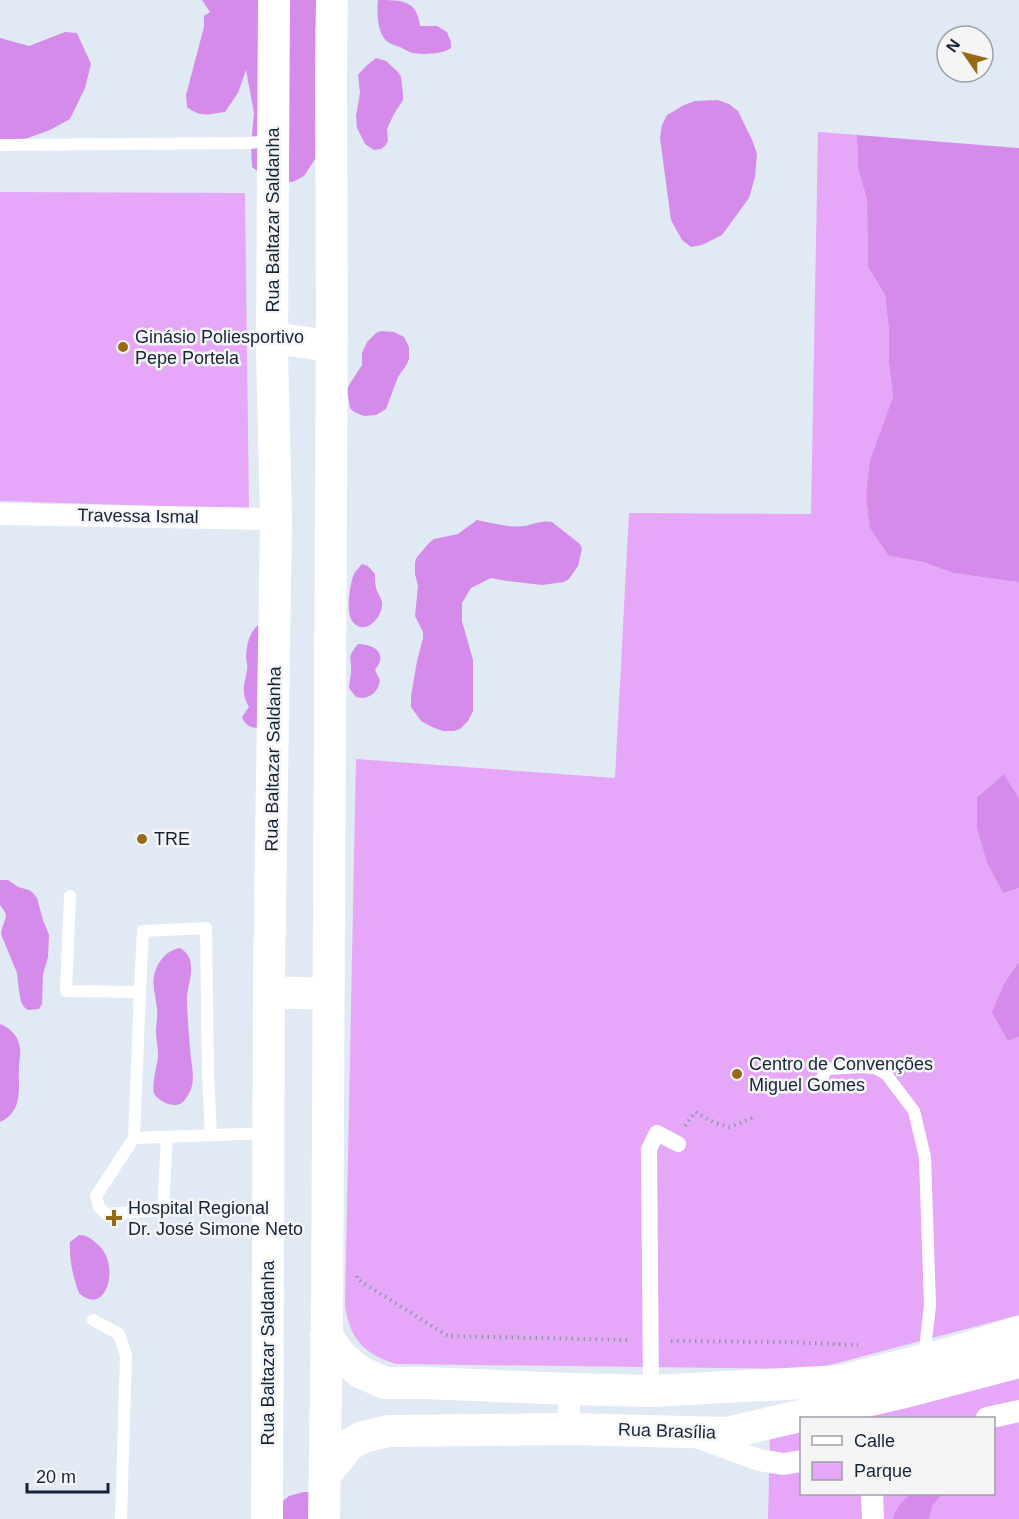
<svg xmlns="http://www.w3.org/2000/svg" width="1019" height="1519" font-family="Helvetica,sans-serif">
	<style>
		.green { fill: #e6a7f8 }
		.forest { fill: #d58bea }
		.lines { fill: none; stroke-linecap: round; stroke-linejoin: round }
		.path { stroke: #8f9aa8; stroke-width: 4; stroke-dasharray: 1.5 4.5; stroke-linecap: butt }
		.service { stroke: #fff; stroke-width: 12 }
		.pedestrian { stroke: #fff; stroke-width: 16 }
		.minor { stroke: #fff; stroke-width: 22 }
		.secondary { stroke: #fff; stroke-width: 32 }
		.poi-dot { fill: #966b18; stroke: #f5f5f5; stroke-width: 2 }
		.labels { text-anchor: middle; stroke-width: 5; stroke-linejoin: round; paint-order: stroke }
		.street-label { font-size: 18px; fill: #162438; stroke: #f5f5f5 }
		.poi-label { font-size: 18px; fill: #162438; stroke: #f5f5f5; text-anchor: start }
	</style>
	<rect width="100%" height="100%" fill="#e1e9f4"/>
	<path class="green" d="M 818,132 L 857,135 L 858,168 L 867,200 L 868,267 L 885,295 L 889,330 L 889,363 L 893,397 L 883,429 L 889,556 L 923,562 L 953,573 L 1018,582 L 1019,584 L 1019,798 L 1004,774 L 977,797 L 977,829 L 987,863 L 1003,893 L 1019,888 L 1019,962 L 1005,982 L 1008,1041 L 1019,1037 L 1019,1315 L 822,1367 L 805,1369 L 396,1364 C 364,1354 350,1339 345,1306 L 356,759 L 615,778 L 629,513 L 811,514 Z
		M 0,192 L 245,193 L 249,509 L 0,501 Z
		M 1019,1370 L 1019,1519 L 768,1519 L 770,1434 L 801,1426 L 802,1494 L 994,1494 L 994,1418 L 831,1418 Z"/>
	<path class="forest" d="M 202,0 L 323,0 L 315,31 L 331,77 L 319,153 L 304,176 L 293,182 L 271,181 L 252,167 L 251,145 L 254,113 L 246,70 L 238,93 L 225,112 C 208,114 201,118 187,107 L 186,95 L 204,27 L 204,16 L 210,12 Z
		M 378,0 C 402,0 417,0 420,26 L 437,26 L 447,32 L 451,42 L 451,48 C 443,54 423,55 413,53 C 409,52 404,49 400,47 C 394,45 388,44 384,38 C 377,28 377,12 378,0 Z
		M 65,32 L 77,33 L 91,64 L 85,88 L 70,119 L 50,130 L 0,148 L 0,38 L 29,46 Z
		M 376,58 L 386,61 L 398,72 L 401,77 L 403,94 L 403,100 L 394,114 L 387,129 L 388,141 L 385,146 L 381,149 L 374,150 L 365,144 L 357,128 L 356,116 L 360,93 L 358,75 L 366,66 Z
		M 718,100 L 729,104 L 738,111 L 753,142 L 757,154 L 755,177 L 749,198 L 722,235 L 702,245 L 691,247 L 682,240 L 671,220 L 660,138 L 662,125 L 667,115 L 684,105 L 695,101 Z
		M 857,135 L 1019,148 L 1019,584 L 1018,582 L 953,573 L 923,562 L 889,556 L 870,528 L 866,496 L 870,461 L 893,397 L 889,363 L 889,330 L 885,295 L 868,267 L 867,200 L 858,168 Z
		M 381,331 L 394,332 L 404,337 L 409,347 L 409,359 L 407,364 L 398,377 L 386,409 L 376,415 L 364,416 L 354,412 L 350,408 L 347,391 L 349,385 L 362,365 L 362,353 L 367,342 L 376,333 Z
		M 477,520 C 492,523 509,528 524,526 C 534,524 542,520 552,522 L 580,544 L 582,549 L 578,566 L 569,579 L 564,582 L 542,585 L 507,581 L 491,578 L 471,588 L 462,603 L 462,621 L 473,660 L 473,711 L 468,721 L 460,729 L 454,731 L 443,731 L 432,727 L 421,721 L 411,707 L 411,696 L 417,661 L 423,638 L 423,632 L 415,616 L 418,586 L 415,574 L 415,562 L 417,557 L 429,543 L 434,539 L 458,534 Z
		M 362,564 L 368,566 L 375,574 C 375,579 375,584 376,588 C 378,595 383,599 382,606 C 381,619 364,636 353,622 C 345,613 350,587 353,576 C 355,571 359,568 362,564 Z
		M 258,625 L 264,632 L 259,728 C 250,728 245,725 242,717 L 249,707 C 241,693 244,686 247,670 C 248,665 246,661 246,656 C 247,644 249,633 258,625 Z
		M 358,644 C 367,644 383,648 380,661 C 379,664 377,667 375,670 L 380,680 C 378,693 369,700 356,697 L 349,688 C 349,682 351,678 351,672 C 352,656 346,659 358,644 Z
		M 1004,774 L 1019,798 L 1019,888 L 1003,893 L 987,863 L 977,829 L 977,797 Z
		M 0,880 L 8,880 L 18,887 L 29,890 L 33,893 L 37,898 L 43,920 L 49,935 L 48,957 L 43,974 L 42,1004 L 39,1009 L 28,1010 L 24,1007 L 21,1002 L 19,991 L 17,973 L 1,934 L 2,928 L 6,917 L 5,912 L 0,905 Z
		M 180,948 C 187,952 191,958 191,967 C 192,977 187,988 187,999 C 187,1015 189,1033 190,1049 C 191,1066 198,1083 186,1098 C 184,1102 180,1105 175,1105 C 169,1105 159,1101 155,1095 C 150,1087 158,1064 158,1055 C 158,1047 156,1039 156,1032 C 156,1024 158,1016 157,1009 C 156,996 151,984 155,972 C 159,960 167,950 180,948 Z
		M 1019,962 L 1019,1037 L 1008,1041 L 992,1012 L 1005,982 Z
		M 0,1024 C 10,1027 19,1037 20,1048 C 21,1054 19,1061 19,1067 C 18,1088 24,1111 0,1122 Z
		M 79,1235 C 86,1235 91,1238 96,1243 C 122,1262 107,1319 79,1293 C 73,1277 69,1259 70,1242 Z
		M 304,1492 L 309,1492 L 330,1519 L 272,1519 L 282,1502 L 289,1496 Z
		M 911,1494 L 942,1494 L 932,1506 L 929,1519 L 893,1519 C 895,1508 903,1501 911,1494 Z"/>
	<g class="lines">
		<path class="path" d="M 685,1126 L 695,1112 L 715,1123 L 730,1127 L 755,1117
			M 357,1276 L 357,1279 L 448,1336 L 630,1340
			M 671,1341 L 783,1342 L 858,1345"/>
		<path class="service" d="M 0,145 L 249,143 L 272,141
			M 70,896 L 66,991 L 140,992 L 134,1138 L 267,1133
			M 140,992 L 143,931 L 206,928 L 208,1074 L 211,1135
			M 820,1081 L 827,1069 L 861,1067 L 875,1068 L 886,1074 L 914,1111 L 925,1157 L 930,1305 L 924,1358
			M 134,1138 L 96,1196 L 99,1207 L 106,1214 L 163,1210 L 167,1137
			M 93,1320 L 119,1334 L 126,1355 L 121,1519"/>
		<path class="pedestrian" d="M 651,1391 L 649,1149 L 657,1133 L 678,1144"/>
		<path class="minor" d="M 0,514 L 276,519
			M 987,1418 L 1019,1411
			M 568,1429 L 570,1389
			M 699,1438 L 759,1460 L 783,1464 L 802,1461
			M 872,1494 L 873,1519"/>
		<path class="secondary" d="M 272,338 L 331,346
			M 269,992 L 328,994
			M 326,1335 L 341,1356 L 360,1372 L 385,1383 L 425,1383 L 570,1389 L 651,1391 L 841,1381 L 951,1353 L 1019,1332
			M 325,1475 L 349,1445 L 363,1437 L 388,1431 L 568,1429 L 726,1433 L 901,1393 L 1019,1362
			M 267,1519 L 269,974 L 276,519 L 272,351 L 274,0
			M 324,1519 L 327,1318 L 332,308 L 331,77 L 332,0"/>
	</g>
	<g class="poi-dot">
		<circle cx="123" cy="347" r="6"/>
		<circle cx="142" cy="839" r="6"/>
		<circle cx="737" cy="1074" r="6"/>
		<path d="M111 1209h6v6h6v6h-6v6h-6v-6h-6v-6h6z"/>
	</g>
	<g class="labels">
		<g class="street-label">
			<text transform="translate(273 220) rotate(-90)" y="6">Rua Baltazar Saldanha</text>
			<text transform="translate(138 516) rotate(1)" y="6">Travessa Ismal</text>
			<text transform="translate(273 759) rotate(-89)" y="6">Rua Baltazar Saldanha</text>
			<text transform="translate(268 1353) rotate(-90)" y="6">Rua Baltazar Saldanha</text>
			<text transform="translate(667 1431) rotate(2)" y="6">Rua Brasília</text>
		</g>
		<g class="poi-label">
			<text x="135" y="343">Ginásio Poliesportivo<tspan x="135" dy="21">Pepe Portela</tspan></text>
			<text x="154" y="845">TRE</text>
			<text x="749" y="1070">Centro de Convenções<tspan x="749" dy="21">Miguel Gomes</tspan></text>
			<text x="128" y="1214">Hospital Regional<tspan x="128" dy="21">Dr. José Simone Neto</tspan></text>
		</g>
	</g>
	<rect x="800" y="1417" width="195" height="78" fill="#f5f5f5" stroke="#9ca1a9" stroke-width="1.5"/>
	<rect x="812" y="1436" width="30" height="9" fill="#ffffff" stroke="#9ca1a9" stroke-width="1.5"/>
	<text x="854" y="1447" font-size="18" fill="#162438">Calle</text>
	<rect x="812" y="1462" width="30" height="18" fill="#e6a7f8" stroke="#9ca1a9" stroke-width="1.5"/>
	<text x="854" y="1477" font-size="18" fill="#162438">Parque</text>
	<g transform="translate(965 54) rotate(305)"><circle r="28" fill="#f5f5f5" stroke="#9ca1a9" stroke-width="1.5"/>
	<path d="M0-4.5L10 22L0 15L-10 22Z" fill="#966b18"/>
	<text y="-9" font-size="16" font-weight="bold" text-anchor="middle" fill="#162438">N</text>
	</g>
	<path d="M27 1483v9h81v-9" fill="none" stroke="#162438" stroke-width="3"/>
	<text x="36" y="1483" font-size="18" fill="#162438" stroke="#f5f5f5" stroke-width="4.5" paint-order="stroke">20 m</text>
</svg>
